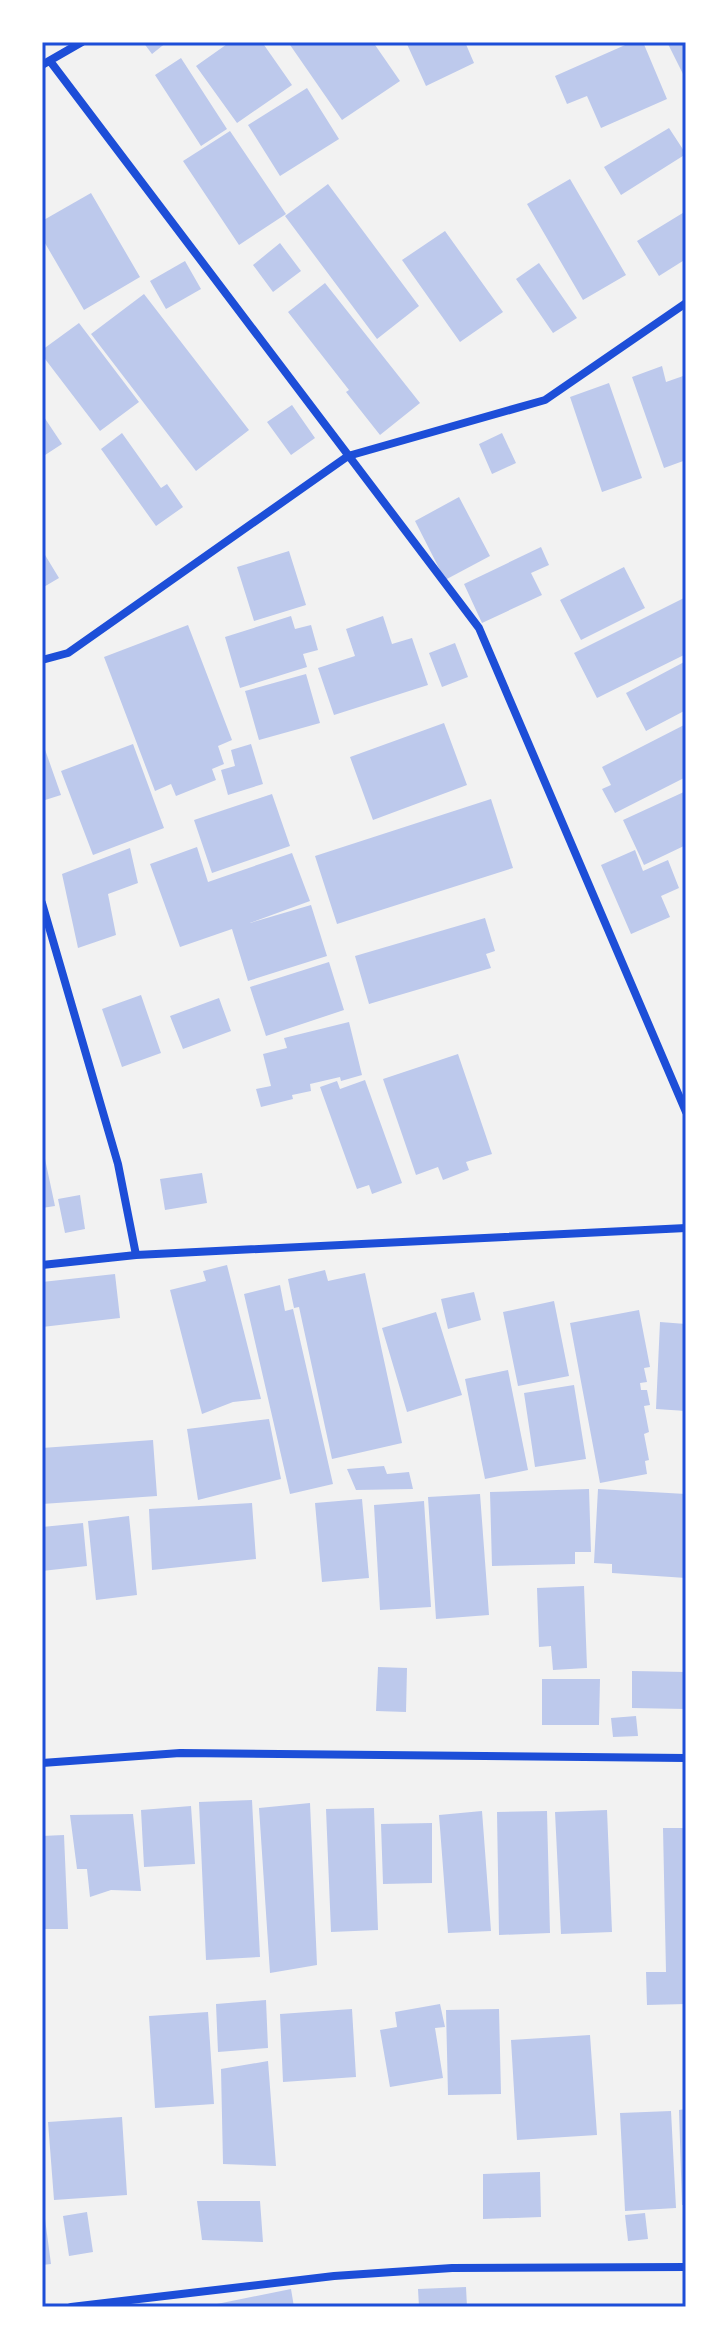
<svg xmlns="http://www.w3.org/2000/svg" width="728" height="2349" font-family="Barlow,sans-serif">
	<style>
		.building { fill: #bdc9ec }
		.lines { fill: none; stroke-linecap: round; stroke-linejoin: round }
		.minor { stroke: #1d4ed8; stroke-width: 8 }
		.neatline { fill: none; stroke: #1d4ed8; stroke-width: 3 }
	</style>
	<rect width="100%" height="100%" fill="#f2f2f2"/>
	<path class="building" d="M 143,42 L 167,42 L 152,54 Z
		M 230,42 L 262,42 L 292,85 L 237,123 L 196,66 Z
		M 288,42 L 373,42 L 400,81 L 342,120 Z
		M 406,42 L 465,42 L 474,63 L 426,86 Z
		M 632,42 L 643,42 L 667,99 L 601,128 L 587,96 L 567,104 L 555,76 Z
		M 667,42 L 686,42 L 686,80 Z
		M 181,58 L 227,129 L 201,146 L 155,75 Z
		M 307,88 L 339,139 L 280,176 L 248,125 Z
		M 669,128 L 686,154 L 621,195 L 604,167 Z
		M 230,131 L 286,214 L 239,245 L 183,161 Z
		M 570,179 L 626,275 L 583,300 L 527,204 Z
		M 328,184 L 419,306 L 377,339 L 285,216 Z
		M 91,193 L 140,277 L 84,310 L 42,238 L 42,221 Z
		M 686,211 L 686,259 L 659,276 L 637,241 Z
		M 445,231 L 503,312 L 460,342 L 402,260 Z
		M 280,243 L 301,271 L 273,292 L 253,265 Z
		M 185,261 L 201,289 L 166,309 L 150,281 Z
		M 539,263 L 577,318 L 553,333 L 516,279 Z
		M 325,283 L 420,403 L 380,435 L 346,392 L 349,390 L 288,312 Z
		M 144,294 L 249,430 L 196,471 L 91,334 Z
		M 79,323 L 139,402 L 100,431 L 42,355 L 42,350 Z
		M 662,366 L 666,382 L 686,375 L 686,460 L 664,468 L 632,377 Z
		M 609,383 L 642,478 L 602,492 L 570,397 Z
		M 292,405 L 315,438 L 291,455 L 267,422 Z
		M 42,414 L 62,444 L 42,457 Z
		M 122,433 L 161,488 L 167,484 L 183,507 L 156,526 L 101,449 Z
		M 502,433 L 516,463 L 492,474 L 479,444 Z
		M 459,497 L 490,556 L 445,580 L 415,521 Z
		M 541,547 L 549,565 L 531,573 L 542,595 L 482,623 L 464,584 Z
		M 42,550 L 59,578 L 42,588 Z
		M 289,551 L 306,605 L 254,621 L 237,567 Z
		M 624,567 L 645,608 L 581,640 L 560,600 Z
		M 686,597 L 686,654 L 597,698 L 574,653 Z
		M 291,616 L 295,629 L 311,625 L 318,650 L 303,654 L 307,667 L 240,688 L 225,637 Z
		M 383,616 L 392,644 L 412,638 L 428,685 L 334,715 L 318,668 L 355,656 L 346,629 Z
		M 188,625 L 232,740 L 218,746 L 224,764 L 212,769 L 216,780 L 176,796 L 171,784 L 155,791 L 104,657 Z
		M 455,643 L 468,677 L 442,687 L 429,653 Z
		M 686,661 L 686,710 L 646,731 L 626,693 Z
		M 306,674 L 320,723 L 259,740 L 245,691 Z
		M 444,723 L 467,785 L 373,820 L 350,757 Z
		M 686,724 L 686,777 L 615,813 L 602,789 L 611,785 L 602,767 Z
		M 42,741 L 61,795 L 42,801 Z
		M 133,744 L 164,828 L 93,855 L 61,771 Z
		M 251,744 L 263,784 L 228,795 L 221,770 L 235,766 L 231,750 Z
		M 686,791 L 686,845 L 644,865 L 623,820 Z
		M 272,794 L 290,846 L 212,873 L 194,820 Z
		M 491,799 L 513,868 L 337,924 L 315,856 Z
		M 197,847 L 208,882 L 292,853 L 310,901 L 250,923 L 311,905 L 327,956 L 248,981 L 232,929 L 180,947 L 150,864 Z
		M 130,848 L 138,883 L 108,894 L 116,935 L 78,948 L 62,874 Z
		M 635,850 L 643,871 L 668,860 L 679,888 L 661,896 L 670,917 L 631,934 L 601,865 Z
		M 485,918 L 495,951 L 486,954 L 491,968 L 369,1004 L 355,956 Z
		M 329,962 L 344,1010 L 266,1036 L 250,987 Z
		M 141,995 L 161,1053 L 122,1067 L 102,1009 Z
		M 219,998 L 231,1031 L 183,1049 L 170,1016 Z
		M 349,1022 L 362,1075 L 341,1081 L 340,1077 L 310,1084 L 311,1091 L 292,1095 L 293,1099 L 261,1107 L 256,1089 L 271,1086 L 263,1054 L 287,1048 L 284,1038 Z
		M 458,1054 L 492,1154 L 466,1162 L 469,1170 L 443,1180 L 438,1167 L 416,1175 L 383,1079 Z
		M 365,1080 L 402,1183 L 372,1194 L 369,1185 L 357,1189 L 320,1087 L 337,1081 L 340,1089 Z
		M 42,1159 L 45,1159 L 55,1206 L 42,1208 Z
		M 202,1173 L 207,1203 L 165,1210 L 160,1179 Z
		M 80,1195 L 85,1229 L 65,1233 L 58,1199 Z
		M 227,1265 L 261,1399 L 233,1402 L 202,1414 L 170,1290 L 206,1281 L 203,1271 Z
		M 325,1270 L 328,1281 L 365,1273 L 402,1443 L 332,1459 L 299,1307 L 294,1308 L 288,1279 Z
		M 115,1274 L 120,1318 L 42,1327 L 42,1282 Z
		M 280,1285 L 285,1311 L 293,1309 L 333,1484 L 290,1494 L 244,1294 Z
		M 474,1292 L 481,1320 L 448,1329 L 441,1299 Z
		M 554,1301 L 569,1376 L 518,1386 L 503,1312 Z
		M 639,1310 L 650,1367 L 644,1368 L 647,1382 L 640,1383 L 641,1390 L 647,1390 L 650,1405 L 644,1406 L 649,1432 L 644,1434 L 649,1460 L 645,1461 L 647,1474 L 600,1483 L 570,1323 Z
		M 436,1312 L 462,1395 L 407,1412 L 382,1328 Z
		M 660,1322 L 686,1324 L 686,1411 L 656,1409 Z
		M 508,1370 L 528,1470 L 485,1479 L 465,1379 Z
		M 574,1385 L 586,1459 L 535,1467 L 524,1393 Z
		M 269,1419 L 281,1479 L 198,1500 L 187,1429 Z
		M 153,1440 L 157,1496 L 42,1504 L 42,1448 Z
		M 384,1466 L 387,1474 L 409,1472 L 413,1489 L 356,1490 L 347,1469 Z
		M 589,1489 L 591,1552 L 575,1552 L 575,1564 L 492,1566 L 490,1492 Z
		M 598,1489 L 686,1494 L 686,1578 L 612,1573 L 612,1564 L 594,1563 Z
		M 480,1494 L 489,1615 L 436,1619 L 428,1497 Z
		M 362,1499 L 369,1578 L 322,1582 L 315,1503 Z
		M 424,1501 L 431,1607 L 380,1610 L 374,1505 Z
		M 252,1503 L 256,1559 L 152,1570 L 149,1509 Z
		M 129,1516 L 137,1595 L 96,1600 L 88,1521 Z
		M 83,1523 L 87,1566 L 42,1571 L 42,1527 Z
		M 584,1586 L 587,1668 L 553,1670 L 551,1646 L 539,1647 L 537,1588 Z
		M 378,1667 L 407,1668 L 406,1712 L 376,1711 Z
		M 632,1671 L 686,1672 L 686,1709 L 632,1708 Z
		M 542,1679 L 600,1679 L 599,1725 L 542,1725 Z
		M 636,1716 L 638,1736 L 613,1737 L 611,1718 Z
		M 252,1800 L 260,1957 L 206,1960 L 199,1802 Z
		M 310,1803 L 317,1965 L 270,1973 L 259,1808 Z
		M 191,1806 L 195,1864 L 144,1867 L 141,1810 Z
		M 374,1808 L 378,1930 L 331,1932 L 326,1809 Z
		M 607,1810 L 612,1932 L 561,1934 L 555,1812 Z
		M 482,1811 L 491,1931 L 448,1933 L 439,1815 Z
		M 547,1811 L 550,1933 L 499,1935 L 497,1812 Z
		M 133,1814 L 141,1891 L 111,1890 L 90,1897 L 87,1869 L 77,1869 L 70,1815 Z
		M 432,1823 L 432,1883 L 383,1884 L 381,1824 Z
		M 663,1828 L 686,1828 L 686,2004 L 647,2005 L 646,1972 L 666,1972 Z
		M 64,1835 L 68,1929 L 42,1929 L 42,1836 Z
		M 266,2000 L 268,2048 L 218,2052 L 216,2004 Z
		M 440,2004 L 445,2027 L 435,2028 L 443,2078 L 390,2087 L 380,2030 L 397,2027 L 395,2012 Z
		M 352,2009 L 356,2077 L 283,2082 L 280,2014 Z
		M 499,2009 L 501,2094 L 448,2095 L 446,2010 Z
		M 208,2012 L 214,2104 L 155,2108 L 149,2016 Z
		M 590,2035 L 597,2135 L 517,2140 L 511,2040 Z
		M 268,2061 L 276,2166 L 223,2164 L 221,2069 Z
		M 686,2109 L 686,2205 L 682,2205 L 679,2110 Z
		M 671,2111 L 676,2208 L 625,2211 L 620,2113 Z
		M 122,2117 L 127,2195 L 54,2200 L 48,2122 Z
		M 540,2172 L 541,2217 L 483,2219 L 483,2174 Z
		M 197,2201 L 260,2201 L 263,2242 L 202,2240 Z
		M 87,2212 L 93,2252 L 69,2256 L 63,2216 Z
		M 645,2213 L 648,2239 L 628,2241 L 625,2215 Z
		M 45,2219 L 51,2264 L 42,2265 L 42,2220 Z
		M 466,2287 L 467,2307 L 419,2307 L 418,2289 Z
		M 291,2289 L 294,2307 L 207,2307 L 207,2306 Z"/>
	<g class="lines">
		<path class="minor" d="M 50,61 L 479,628 L 686,1112
			M 42,65 L 82,42
			M 42,660 L 68,653 L 348,456 L 545,400 L 686,303
			M 42,903 L 118,1164 L 136,1255
			M 42,1265 L 136,1255 L 686,1228
			M 42,1763 L 180,1753 L 686,1758
			M 71,2307 L 334,2276 L 452,2268 L 686,2267"/>
	</g>
	<rect width="728" height="2349" fill="none" stroke="#ffffff" stroke-width="88"/>
	<rect x="44" y="44" width="640" height="2261" class="neatline"/>
</svg>
